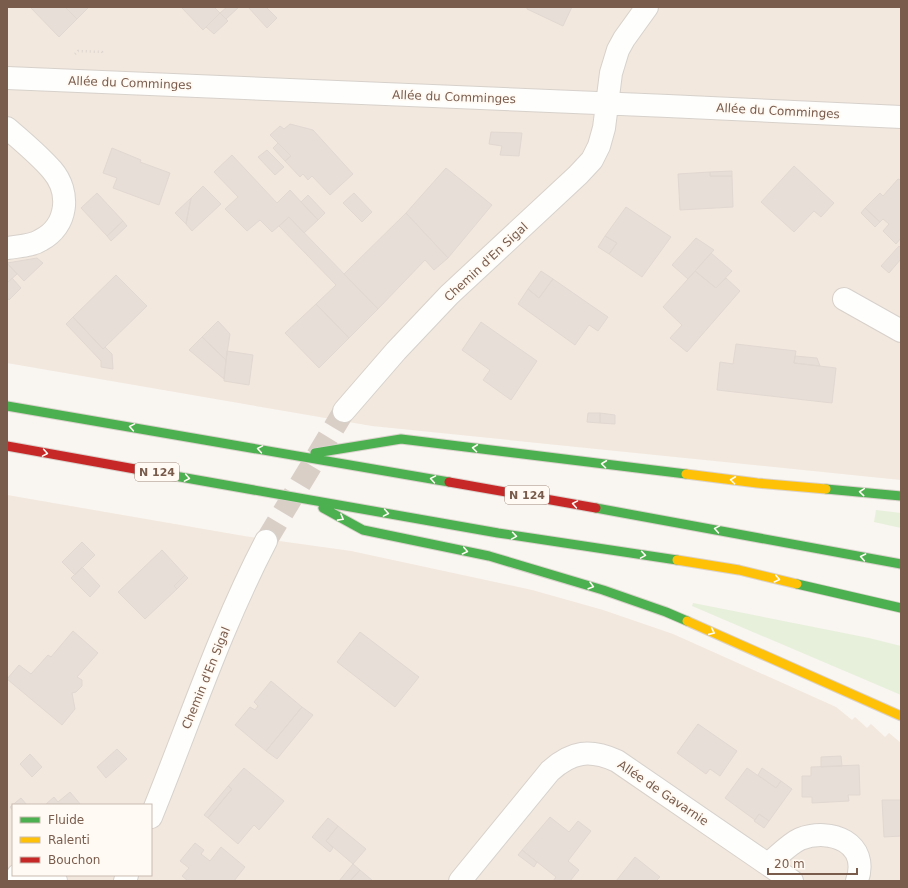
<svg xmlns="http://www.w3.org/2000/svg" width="908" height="888" font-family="'DejaVu Sans',sans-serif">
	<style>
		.residential { fill: #f2e8de; fill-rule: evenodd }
		.green { fill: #e7f0db }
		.building { fill: #e6ded7; stroke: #e2d8d2 }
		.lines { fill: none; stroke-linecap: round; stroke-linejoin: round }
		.street-tunnel { stroke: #d9cfc7; stroke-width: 22; stroke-dasharray: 22 11; stroke-linecap: butt }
		.street-casing { stroke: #d7d1cb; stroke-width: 24 }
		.fast-casing { stroke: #dad1cc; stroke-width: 11 }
		.slow-casing { stroke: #dad1cc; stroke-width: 11 }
		.jam-casing { stroke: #dad1cc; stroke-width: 11 }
		.path { stroke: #dcd5d0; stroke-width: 2.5; stroke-dasharray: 1 3; stroke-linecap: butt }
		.street { stroke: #fefefd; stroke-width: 22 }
		.fast { stroke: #4caf50; stroke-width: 9 }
		.slow { stroke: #ffc107; stroke-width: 9 }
		.jam { stroke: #c62828; stroke-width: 9 }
		.oneway { stroke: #fffaf3 }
		.labels { text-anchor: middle; stroke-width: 3.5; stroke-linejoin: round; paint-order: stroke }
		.shield { fill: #fffaf3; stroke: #a28b7f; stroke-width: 1 }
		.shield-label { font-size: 11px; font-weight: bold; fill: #7a5c4d }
		.street-label { font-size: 12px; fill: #7a5c4d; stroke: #fffaf3 }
	</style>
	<rect width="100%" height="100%" fill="#f9f5f0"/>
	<path class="residential" d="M 7,7 L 901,7 L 901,480 L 372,426 L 7,363 Z
		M 7,495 L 244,536 L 351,551 L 532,590 L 603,610 L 673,634 L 836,707 L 852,720 L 855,717 L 867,728 L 871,724 L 885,737 L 889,733 L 901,743 L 901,881 L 7,881 ZM 13,805 L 151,805 L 151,875 L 13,875 Z"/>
	<path class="green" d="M 876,510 L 901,513 L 901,528 L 874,522 Z
		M 693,603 L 869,638 L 901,646 L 901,695 L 692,606 Z"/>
	<path class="building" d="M 30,7 L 65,7 L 77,19 L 59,37 Z
		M 65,7 L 89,7 L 77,19 Z
		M 181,7 L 214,7 L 220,13 L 203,30 Z
		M 227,7 L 239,7 L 226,19 L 220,13 Z
		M 248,7 L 266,7 L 277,18 L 267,28 Z
		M 527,7 L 572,7 L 563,26 L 527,9 Z
		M 220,13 L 228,21 L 214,34 L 206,27 Z
		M 290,124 L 313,130 L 353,174 L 330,195 L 312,176 L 308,180 L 303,174 L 300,177 L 285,161 L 291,156 L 270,135 L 280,126 L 284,129 Z
		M 491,132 L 522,133 L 519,156 L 500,155 L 502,146 L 489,144 Z
		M 278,143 L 291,156 L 285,161 L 273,148 Z
		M 112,148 L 141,160 L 140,162 L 170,173 L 159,205 L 113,188 L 117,178 L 103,173 Z
		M 267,150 L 284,167 L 275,175 L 258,157 Z
		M 232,155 L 277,203 L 290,190 L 318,220 L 304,233 L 289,217 L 272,232 L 260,220 L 247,231 L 225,209 L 238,197 L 214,172 Z
		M 794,166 L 834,203 L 821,217 L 814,211 L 794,232 L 761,202 Z
		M 446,168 L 492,205 L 448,258 L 406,213 Z
		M 732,171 L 732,176 L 710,176 L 710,172 Z
		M 710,172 L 710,176 L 732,176 L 733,207 L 680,210 L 678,174 Z
		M 898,179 L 901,180 L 901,238 L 896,244 L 883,231 L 889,224 L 883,219 L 880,222 L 865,208 L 880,193 L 883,196 Z
		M 203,186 L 221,204 L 192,231 L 186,224 L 191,198 Z
		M 97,193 L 123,221 L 107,236 L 81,208 Z
		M 354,193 L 372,212 L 362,222 L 343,203 Z
		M 308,195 L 325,213 L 318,220 L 301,202 Z
		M 191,198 L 186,224 L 175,213 Z
		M 626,207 L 671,237 L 642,277 L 609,254 L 617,243 L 605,236 Z
		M 865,208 L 880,222 L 875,227 L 861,213 Z
		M 406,213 L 448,258 L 434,270 L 425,260 L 378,309 L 344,274 Z
		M 289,217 L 378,309 L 349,338 L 316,304 L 336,285 L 279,226 Z
		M 123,221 L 127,226 L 111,241 L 107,236 Z
		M 605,236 L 617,243 L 609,254 L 598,247 Z
		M 696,238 L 714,250 L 688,279 L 672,265 Z
		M 899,246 L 901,248 L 901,259 L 889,273 L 881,266 Z
		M 711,253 L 732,271 L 716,288 L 695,271 Z
		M 37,258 L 43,263 L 24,281 L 7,263 Z
		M 7,263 L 17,274 L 7,283 Z
		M 541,271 L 553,279 L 539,298 L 528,289 Z
		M 695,271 L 716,288 L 726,278 L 740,291 L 687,352 L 670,338 L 682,325 L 663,307 Z
		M 116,275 L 147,306 L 103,349 L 73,317 Z
		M 12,278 L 21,288 L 9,300 L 7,297 L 7,283 Z
		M 553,279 L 608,317 L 598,331 L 589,325 L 575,345 L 518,304 L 528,289 L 539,298 Z
		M 316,304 L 349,338 L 319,368 L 285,333 Z
		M 73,317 L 103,349 L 105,347 L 112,354 L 113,369 L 101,367 L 101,361 L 66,324 Z
		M 218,321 L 230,334 L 226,360 L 202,337 Z
		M 481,322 L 537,361 L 511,400 L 483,380 L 490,370 L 462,350 Z
		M 202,337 L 226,360 L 224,379 L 189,350 Z
		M 736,344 L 796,351 L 794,363 L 836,368 L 832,403 L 717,390 L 720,362 L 733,364 Z
		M 227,351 L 253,355 L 249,385 L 224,381 Z
		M 795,356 L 817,358 L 820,366 L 794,363 Z
		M 588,413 L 600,413 L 600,423 L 587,422 Z
		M 600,413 L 615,415 L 615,424 L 600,423 Z
		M 82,542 L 95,555 L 75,575 L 62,562 Z
		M 162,550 L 185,575 L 174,586 L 177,589 L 145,619 L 118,592 Z
		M 82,567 L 100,586 L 90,597 L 71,578 Z
		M 185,575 L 188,578 L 177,589 L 174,586 Z
		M 73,631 L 98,653 L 77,677 L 82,680 L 82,686 L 76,692 L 72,693 L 75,709 L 62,725 L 7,679 L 19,665 L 31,674 L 48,655 L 51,657 Z
		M 360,632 L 419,677 L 395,707 L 337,662 Z
		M 271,681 L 302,707 L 266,751 L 235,725 L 250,707 L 255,710 L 258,706 L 254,702 Z
		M 302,707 L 313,715 L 277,759 L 266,751 Z
		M 698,724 L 737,751 L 720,776 L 710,769 L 706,774 L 677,753 Z
		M 117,749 L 127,759 L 106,778 L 97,767 Z
		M 30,754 L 42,767 L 32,777 L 20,764 Z
		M 841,756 L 842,766 L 821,767 L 821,757 Z
		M 859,765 L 860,795 L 848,795 L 849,801 L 812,803 L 812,797 L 802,797 L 802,776 L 811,776 L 811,767 Z
		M 244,768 L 284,801 L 259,830 L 254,825 L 238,844 L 208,818 L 232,789 L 228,786 Z
		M 747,768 L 776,788 L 781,781 L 792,789 L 769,821 L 759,814 L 755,820 L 725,798 Z
		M 762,768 L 781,781 L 776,788 L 758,775 Z
		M 228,786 L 232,789 L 208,818 L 204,815 Z
		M 70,792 L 81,805 L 46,804 L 54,797 L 58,802 Z
		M 21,798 L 27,805 L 13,805 L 13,811 L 10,807 Z
		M 882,800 L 901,800 L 901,836 L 884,837 Z
		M 759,814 L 769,821 L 764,828 L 754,821 Z
		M 550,817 L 569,832 L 578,821 L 591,831 L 568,861 L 579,870 L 570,881 L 553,881 L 556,877 L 522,850 Z
		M 328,818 L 338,826 L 326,841 L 333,848 L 330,852 L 312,837 Z
		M 338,826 L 366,849 L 353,864 L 326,841 Z
		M 195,843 L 204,850 L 201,854 L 210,861 L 221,847 L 245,867 L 234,881 L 188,881 L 182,876 L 189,868 L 180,861 Z
		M 522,850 L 537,862 L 534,867 L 518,855 Z
		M 635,857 L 660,877 L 656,881 L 616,881 Z
		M 353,864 L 360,870 L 350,881 L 339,881 Z
		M 360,870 L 373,881 L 350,881 Z"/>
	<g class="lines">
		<path class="street-tunnel" d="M 266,541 L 344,411"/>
		<g class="street-casing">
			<path id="street" d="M 7,78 L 668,106 L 901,117
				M 7,128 C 22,141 38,154 52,170 C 71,192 68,226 41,240 C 32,246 19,246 8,248
				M 844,299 L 901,331
				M 344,411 L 396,351 L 449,295 L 578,175 L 592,160 L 599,146 L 604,128 L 611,73 L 618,50 L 624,39 L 647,7
				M 151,817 C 189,724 220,629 266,541
				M 768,864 C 777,857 789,844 800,839 C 831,827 870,843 857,881
				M 18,875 L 56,881
				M 125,881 L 127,875
				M 460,881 L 550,771 C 572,751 590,749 617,761 L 792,881"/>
		</g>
		<g class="fast-casing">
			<path id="fast" d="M 7,406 L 449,482
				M 315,453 L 401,439 L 686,474
				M 135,469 L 498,533 L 677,560
				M 826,489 L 901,496
				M 323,508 L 363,530 L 489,556 L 603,590 L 666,612 L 687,621
				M 596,508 L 901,564
				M 797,584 L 901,608"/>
		</g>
		<g class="slow-casing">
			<path id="slow" d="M 686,474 L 757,483 L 826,489
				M 677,560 L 739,570 L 797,584
				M 687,621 L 901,716"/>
		</g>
		<g class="jam-casing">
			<path id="jam" d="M 7,446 L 135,469
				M 449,482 L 596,508"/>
		</g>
		<path class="path" d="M 75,54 L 78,51 L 102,52 L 103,55"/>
		<use href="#street" class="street"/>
		<use href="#fast" class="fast"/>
		<use href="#slow" class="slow"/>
		<use href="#jam" class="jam"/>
	</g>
	<defs><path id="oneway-chevron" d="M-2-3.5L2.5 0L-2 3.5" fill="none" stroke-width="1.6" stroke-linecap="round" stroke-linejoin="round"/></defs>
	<g class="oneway">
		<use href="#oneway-chevron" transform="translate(132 427) rotate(-170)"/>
		<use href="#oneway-chevron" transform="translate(475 448) rotate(-173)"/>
		<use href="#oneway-chevron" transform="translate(260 449) rotate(-170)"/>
		<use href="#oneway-chevron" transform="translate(45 453) rotate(10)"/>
		<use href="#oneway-chevron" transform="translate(604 464) rotate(-173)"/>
		<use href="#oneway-chevron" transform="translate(187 478) rotate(10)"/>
		<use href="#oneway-chevron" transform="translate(433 479) rotate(-170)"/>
		<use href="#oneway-chevron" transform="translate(733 480) rotate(-173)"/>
		<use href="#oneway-chevron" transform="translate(862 492) rotate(-175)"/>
		<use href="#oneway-chevron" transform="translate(575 504) rotate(-170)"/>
		<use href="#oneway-chevron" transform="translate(386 513) rotate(10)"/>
		<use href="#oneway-chevron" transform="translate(341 518) rotate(29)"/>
		<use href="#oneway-chevron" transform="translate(717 529) rotate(-170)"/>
		<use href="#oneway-chevron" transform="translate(514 536) rotate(9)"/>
		<use href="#oneway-chevron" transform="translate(465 551) rotate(12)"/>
		<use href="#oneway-chevron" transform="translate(643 555) rotate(9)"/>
		<use href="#oneway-chevron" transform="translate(863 557) rotate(-169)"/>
		<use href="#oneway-chevron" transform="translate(777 579) rotate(13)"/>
		<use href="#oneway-chevron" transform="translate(591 586) rotate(16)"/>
		<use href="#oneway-chevron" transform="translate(712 632) rotate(24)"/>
	</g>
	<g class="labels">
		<g class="shield">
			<rect x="135" y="463" width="44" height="18" rx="3"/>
			<rect x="505" y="486" width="44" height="18" rx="3"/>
		</g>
		<g class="shield-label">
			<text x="157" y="476">N 124</text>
			<text x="527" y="499">N 124</text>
		</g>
		<g class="street-label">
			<text transform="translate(130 83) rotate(2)" y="4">Allée du Comminges</text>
			<text transform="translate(454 97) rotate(2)" y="4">Allée du Comminges</text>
			<text transform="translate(778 111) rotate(3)" y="4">Allée du Comminges</text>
			<text transform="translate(486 262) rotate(-43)" y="4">Chemin d'En Sigal</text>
			<text transform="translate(206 678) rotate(-68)" y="4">Chemin d'En Sigal</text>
			<text transform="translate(663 793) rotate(34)" y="4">Allée de Gavarnie</text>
		</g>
	</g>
	<rect width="908" height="888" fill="none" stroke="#7a5c4d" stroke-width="16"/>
	<rect x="12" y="804" width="140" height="72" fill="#fffaf3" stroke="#cabbb1"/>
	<rect x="20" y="817" width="20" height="6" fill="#4caf50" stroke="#cabbb1"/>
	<text x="48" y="824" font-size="12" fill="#7a5c4d">Fluide</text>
	<rect x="20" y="837" width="20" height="6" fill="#ffc107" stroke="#cabbb1"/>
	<text x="48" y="844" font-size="12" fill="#7a5c4d">Ralenti</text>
	<rect x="20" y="857" width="20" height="6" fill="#c62828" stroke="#cabbb1"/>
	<text x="48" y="864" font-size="12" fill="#7a5c4d">Bouchon</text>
	<path d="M768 868v6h89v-6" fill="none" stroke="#7a5c4d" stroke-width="2"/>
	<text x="774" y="868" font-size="12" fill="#7a5c4d" stroke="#fffaf3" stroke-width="3" paint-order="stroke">20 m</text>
</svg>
